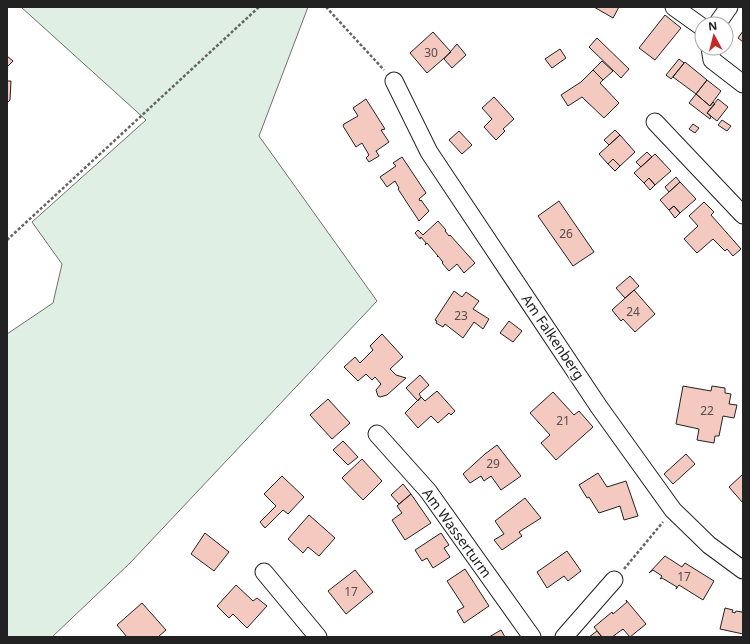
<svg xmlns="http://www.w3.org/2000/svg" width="750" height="644" font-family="'Noto Sans',sans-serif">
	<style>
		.green { fill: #e0efe3; stroke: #6f6f6f }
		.building { fill: #f3c9c0; stroke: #222 }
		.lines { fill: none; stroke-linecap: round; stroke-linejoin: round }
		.minor-casing { stroke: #222; stroke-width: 19 }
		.path { stroke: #646464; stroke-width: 2.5; stroke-dasharray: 3 2; stroke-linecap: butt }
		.minor { stroke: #fff; stroke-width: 17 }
		.labels { text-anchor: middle; stroke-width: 3; stroke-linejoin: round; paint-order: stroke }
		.number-label { font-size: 12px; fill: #564c4a }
		.street-label { font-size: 14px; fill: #222; stroke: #fff }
	</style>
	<rect width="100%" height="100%" fill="#fff"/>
	<path class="green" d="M 21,7 L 308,7 L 259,136 L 377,301 L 130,563 L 52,637 L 7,637 L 7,334 L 53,303 L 62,264 L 32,222 L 146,120 Z"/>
	<path class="building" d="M 594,7 L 619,7 L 613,18 Z
		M 665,15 L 681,28 L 655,60 L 639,48 Z
		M 743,31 L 743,42 L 738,38 Z
		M 433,32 L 451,52 L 427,73 L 410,53 Z
		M 597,38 L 629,69 L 621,78 L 589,47 Z
		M 457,44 L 466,55 L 452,68 L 444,59 Z
		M 560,49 L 566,58 L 552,68 L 545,59 Z
		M 7,56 L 13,61 L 7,67 Z
		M 679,59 L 684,63 L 671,79 L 666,75 Z
		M 602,61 L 613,71 L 603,80 L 593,70 Z
		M 685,62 L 707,80 L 696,94 L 673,77 Z
		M 593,70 L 603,80 L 600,83 L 619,103 L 604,118 L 582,97 L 568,106 L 561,95 L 581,82 Z
		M 707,80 L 721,91 L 710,106 L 696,94 Z
		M 7,81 L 11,81 L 10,100 L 7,103 Z
		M 696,94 L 710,106 L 713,102 L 715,104 L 707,113 L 711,116 L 710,119 L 689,103 Z
		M 494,97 L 514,119 L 503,129 L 505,131 L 496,140 L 484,127 L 492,119 L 482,108 Z
		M 366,99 L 385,129 L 381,130 L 389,142 L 376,151 L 379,156 L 369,162 L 366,158 L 369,155 L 362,143 L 356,147 L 343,126 L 344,124 L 358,116 L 353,108 Z
		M 718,99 L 728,107 L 717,121 L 707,113 Z
		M 722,120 L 731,126 L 727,131 L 718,125 Z
		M 693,124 L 699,128 L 695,133 L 689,129 Z
		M 615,130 L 620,135 L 609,145 L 604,140 Z
		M 459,131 L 472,145 L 462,154 L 449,140 Z
		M 620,135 L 635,152 L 620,166 L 613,159 L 608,164 L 599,154 Z
		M 647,152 L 652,157 L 641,167 L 636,162 Z
		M 655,154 L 671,171 L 655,185 L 649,178 L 644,183 L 634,173 Z
		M 402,157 L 426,193 L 419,199 L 420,201 L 421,200 L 429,211 L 419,221 L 398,189 L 399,188 L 395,181 L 387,187 L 380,177 L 396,166 L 393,163 Z
		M 613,159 L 620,166 L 615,171 L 608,164 Z
		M 676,177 L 680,182 L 669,192 L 665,187 Z
		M 649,178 L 655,185 L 650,190 L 644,183 Z
		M 680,182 L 696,199 L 680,213 L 674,206 L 669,210 L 660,200 Z
		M 559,201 L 594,252 L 573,266 L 538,216 Z
		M 704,202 L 714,212 L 711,215 L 741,249 L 733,256 L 727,249 L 725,251 L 713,239 L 697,253 L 684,239 L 698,226 L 689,216 Z
		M 674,206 L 680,213 L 675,218 L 669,210 Z
		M 438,221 L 446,230 L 445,231 L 449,236 L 450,235 L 475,263 L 464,273 L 457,264 L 449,271 L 442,263 L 443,262 L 438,256 L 437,257 L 438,256 L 427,243 L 425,245 L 426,243 L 421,237 L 420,239 L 415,233 L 418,230 L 423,235 Z
		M 630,276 L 639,286 L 625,298 L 616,288 Z
		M 634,290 L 655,314 L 635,332 L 623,319 L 621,321 L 612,310 Z
		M 454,291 L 462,297 L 466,292 L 479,301 L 473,309 L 489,319 L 483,329 L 474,322 L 463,338 L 445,324 L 443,327 L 436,323 L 437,321 L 435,320 Z
		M 509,321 L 522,331 L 513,342 L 500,333 Z
		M 382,334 L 403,357 L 390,369 L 396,375 L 406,378 L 387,395 L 380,397 L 378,396 L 376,390 L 381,384 L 375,377 L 372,380 L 366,374 L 358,381 L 344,367 L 355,357 L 360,363 L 373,350 L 370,346 Z
		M 420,375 L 429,385 L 419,394 L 421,397 L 418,401 L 406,388 Z
		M 683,386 L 711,391 L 712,386 L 725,388 L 725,393 L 731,394 L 729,404 L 737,405 L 734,418 L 723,416 L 719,436 L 715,436 L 714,443 L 697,440 L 699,429 L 676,424 Z
		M 437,391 L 455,411 L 451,415 L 449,413 L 438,423 L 431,416 L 418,428 L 405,413 L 421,397 L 425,401 Z
		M 553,392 L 574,415 L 579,411 L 593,427 L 556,460 L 541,443 L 550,435 L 530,413 Z
		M 328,399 L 350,423 L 332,439 L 310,415 Z
		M 343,441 L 358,457 L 348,465 L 333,450 Z
		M 497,445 L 521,476 L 501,490 L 491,476 L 484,481 L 481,476 L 470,483 L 463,474 L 485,454 Z
		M 686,454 L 695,464 L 673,484 L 664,474 Z
		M 362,459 L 382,481 L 363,500 L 342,478 Z
		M 598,473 L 607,487 L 626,481 L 638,516 L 624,520 L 620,506 L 599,513 L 589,497 L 587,498 L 579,485 Z
		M 743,474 L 743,503 L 729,487 Z
		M 282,476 L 304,497 L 288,514 L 283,510 L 265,528 L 260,522 L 276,506 L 264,494 Z
		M 403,484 L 411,494 L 399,504 L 391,495 Z
		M 411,494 L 431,523 L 405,540 L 392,520 L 402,513 L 397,506 Z
		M 525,498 L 541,518 L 519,532 L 522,536 L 502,550 L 494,540 L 504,534 L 495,521 Z
		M 309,515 L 335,538 L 319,556 L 308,547 L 303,553 L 288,539 Z
		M 205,533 L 229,552 L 214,571 L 191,554 Z
		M 441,533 L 449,545 L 444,548 L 450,557 L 433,568 L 427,558 L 422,561 L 415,550 Z
		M 567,551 L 581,571 L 568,581 L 564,576 L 547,588 L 537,572 Z
		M 665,556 L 682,567 L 685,563 L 714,581 L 703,600 L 679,585 L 676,589 L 677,587 L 662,578 L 660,579 L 662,576 L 653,570 L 649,573 Z
		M 465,569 L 489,606 L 464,623 L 457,611 L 464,607 L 447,581 Z
		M 355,570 L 373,592 L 346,614 L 328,591 Z
		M 236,585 L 253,601 L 257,598 L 267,606 L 247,628 L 233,614 L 229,618 L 217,606 Z
		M 626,600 L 646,624 L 630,637 L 623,629 L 612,637 L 602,637 L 594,627 L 612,612 L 613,614 L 627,602 Z
		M 142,603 L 166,630 L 158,637 L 127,637 L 117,625 Z
		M 725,608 L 733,610 L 732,612 L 735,613 L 736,611 L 742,612 L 743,611 L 743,634 L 720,629 Z
		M 501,630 L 505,637 L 489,637 Z
		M 597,631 L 602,637 L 589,637 Z"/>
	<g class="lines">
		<g class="minor-casing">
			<path id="minor" d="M 674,7 L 702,27
				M 717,24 L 729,7
				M 710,48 L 712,60 L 743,84
				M 394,81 L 429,152 L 599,407 L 673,510 L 709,545 L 743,570
				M 655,122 L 743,215
				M 377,434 L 428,491 L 532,637
				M 264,572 L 318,637
				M 564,637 L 614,580"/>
		</g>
		<path class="path" d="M 326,7 L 384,70
			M 7,240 L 259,7
			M 624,569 L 663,522"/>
		<use href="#minor" class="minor"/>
	</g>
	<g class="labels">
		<g class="number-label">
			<text x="431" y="57">30</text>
			<text x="566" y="238">26</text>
			<text x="633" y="316">24</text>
			<text x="461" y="320">23</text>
			<text x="707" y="415">22</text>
			<text x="563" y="425">21</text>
			<text x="493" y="468">29</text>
			<text x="684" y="581">17</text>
			<text x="351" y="596">17</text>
		</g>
		<g class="street-label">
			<text transform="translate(553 337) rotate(56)" y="5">Am Falkenberg</text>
			<text transform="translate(457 533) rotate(54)" y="5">Am Wasserturm</text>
		</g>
	</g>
	<rect width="750" height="644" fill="none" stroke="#222222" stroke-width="16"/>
	<g transform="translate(714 36) rotate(353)"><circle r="19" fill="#ffffff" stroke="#a7a7a7"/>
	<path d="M0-3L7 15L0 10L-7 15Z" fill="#c62828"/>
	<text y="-6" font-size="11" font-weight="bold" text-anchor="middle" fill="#222222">N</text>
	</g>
</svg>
